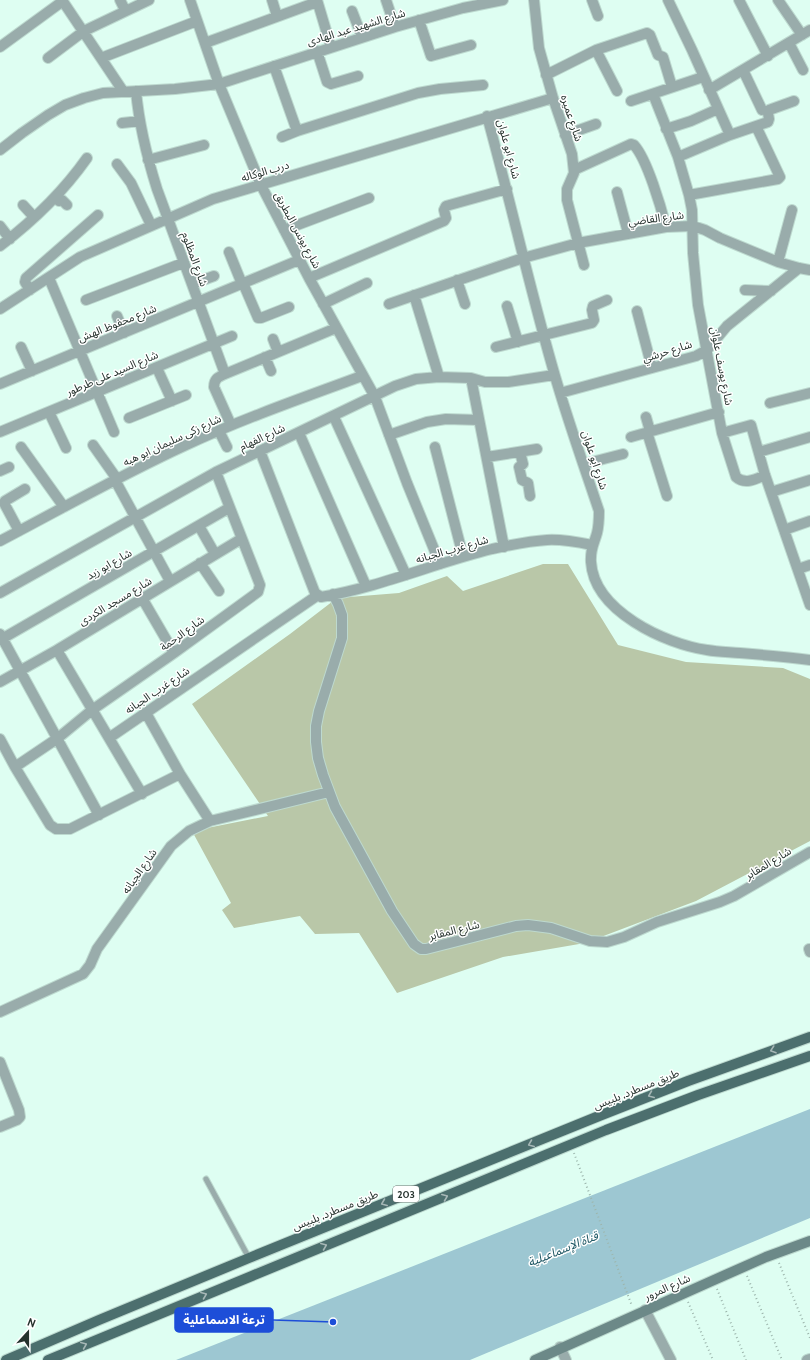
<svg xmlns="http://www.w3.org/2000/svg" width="810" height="1360" font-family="Cabin,'Noto Sans Arabic',sans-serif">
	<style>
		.green { fill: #b9c7a8 }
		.water { fill: #9dc7d2 }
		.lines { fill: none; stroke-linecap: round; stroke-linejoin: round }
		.service-casing { stroke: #bdd9cf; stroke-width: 7 }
		.minor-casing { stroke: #bdd9cf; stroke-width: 12 }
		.secondary-casing { stroke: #bdd9cf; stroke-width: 12 }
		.primary-casing { stroke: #bdd9cf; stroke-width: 12 }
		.path { stroke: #9db6ad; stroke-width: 2; stroke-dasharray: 1 3; stroke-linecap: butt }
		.service { stroke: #99acab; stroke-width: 5 }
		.minor { stroke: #99acab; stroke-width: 10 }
		.secondary { stroke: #6c8988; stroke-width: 10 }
		.primary { stroke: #4c6f6e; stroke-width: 10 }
		.oneway { stroke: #a6b7b6 }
		.labels { text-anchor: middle; stroke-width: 3; stroke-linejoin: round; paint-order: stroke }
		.shield { fill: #fff; stroke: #66706c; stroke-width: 1 }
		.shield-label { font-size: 10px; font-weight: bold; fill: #25322d }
		.street-label { font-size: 11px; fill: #25322d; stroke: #fff }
		.water-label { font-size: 12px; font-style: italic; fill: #195360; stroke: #fff }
		.leader { fill: none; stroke: #1d4ed8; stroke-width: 1.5 }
		.callout-dot { fill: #1d4ed8; stroke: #fff; stroke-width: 1.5 }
		.callout { fill: #1d4ed8; stroke: #1d4ed8; stroke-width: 1.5 }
		.callout-label { font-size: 12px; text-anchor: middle; font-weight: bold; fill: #fff }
	</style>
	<rect width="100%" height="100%" fill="#defef2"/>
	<path class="green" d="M 543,564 L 568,564 L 618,645 L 686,662 L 783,668 L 810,679 L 810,841 L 696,901 L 585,943 L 503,957 L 397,993 L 359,933 L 315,934 L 300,916 L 234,928 L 222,910 L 231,903 L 192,831 L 268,816 L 192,704 L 290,634 L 337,598 L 399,593 L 447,576 L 463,591 Z"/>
	<path class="water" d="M 810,1109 L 810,1218 L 470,1360 L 176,1360 Z"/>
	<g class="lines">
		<g class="service-casing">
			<path id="service" d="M 206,1179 L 249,1258"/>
		</g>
		<g class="minor-casing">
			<path id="minor" d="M 62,0 L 123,91
				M 120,0 L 125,10
				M 190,0 L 219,84 L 261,185 L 309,278 L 375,397 L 407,483 L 440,564
				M 272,0 L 277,16
				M 317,0 L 331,47
				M 386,0 L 395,27
				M 534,0 L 539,48 L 553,98 L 572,154 L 574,173 L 567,189 L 567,200 L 584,265
				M 592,0 L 598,16
				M 668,0 L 692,50 L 730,135
				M 739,0 L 768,56
				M 778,0 L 802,35
				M 352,11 L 362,37
				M 419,20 L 431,56 L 471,45
				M 205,43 L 317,2
				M 789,43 L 803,70
				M 0,47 L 63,1
				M 596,50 L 617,91
				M 317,51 L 327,82 L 331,84 L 358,76
				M 48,58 L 84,31 L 149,0
				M 101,58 L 197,21
				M 274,66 L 297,131
				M 743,70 L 762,110
				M 546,75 L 596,50 L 647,33 L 650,35 L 658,55 L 663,57 L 672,87
				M 709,90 L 810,30
				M 136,91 C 139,124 147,157 157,189 L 225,374 C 218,377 214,379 214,387 L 231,425
				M 653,94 L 678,157 L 689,195 L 692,210 L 693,253 L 698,305 L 722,433 L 736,477 C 745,485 756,479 765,475
				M 631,101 L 703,77
				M 487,116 C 511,203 530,290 555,376 C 568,421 584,466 599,511 C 599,519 599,525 597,533 C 594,544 590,549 591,562 C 594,611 665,644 707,650 C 718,652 729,652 740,653 C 764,655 787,657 810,660
				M 122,123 L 140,121
				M 666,129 L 691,121 L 718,109
				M 565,135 L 596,124
				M 282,137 L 297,131 L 418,93 L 440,89 L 483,85
				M 0,150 L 22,133 L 48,115 L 65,105 L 84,98 L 103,93 L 175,89 L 219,84 L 395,27 L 463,8 L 503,0
				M 678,157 L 730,135 L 768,122 L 769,119 L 768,113 L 769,110 L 794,101
				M 148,160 L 204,145
				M 117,164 L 131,183 L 151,225
				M 574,170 L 631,144 L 634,145 C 647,159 661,207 666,227
				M 617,192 L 628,233
				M 689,195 L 778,179 L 780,177 L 756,126
				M 55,197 L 59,201 L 62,200 L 67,205
				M 23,205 L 34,217
				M 0,226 L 10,239
				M 284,230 L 369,198
				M 0,246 C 33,221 63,192 87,158
				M 229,252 L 242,284
				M 778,262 L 792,210
				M 49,278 L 114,432
				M 309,278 L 444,221 L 446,218 L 444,210 L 446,206 L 507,189
				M 457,280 L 465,304
				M 243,283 L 258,318 L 261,318 L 289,307
				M 192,284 L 214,276
				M 30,290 L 25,282 L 26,278 L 98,215
				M 745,290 L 771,291
				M 414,295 L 439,377
				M 86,300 L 183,263
				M 323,304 L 367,283
				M 389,304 L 523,258 L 578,243 L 666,227 L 693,226 L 705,230 L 720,238 L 778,262 L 799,268 L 810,270
				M 507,306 L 518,342
				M 0,309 L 80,257 L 213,199 L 553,98
				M 637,311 L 652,368
				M 117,316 L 124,333
				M 273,339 L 278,352
				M 21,347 L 32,371
				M 496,347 L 592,323 L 594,320 L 592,310 L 593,306 L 607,300
				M 265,357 L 271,371
				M 157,368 L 172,401
				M 225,374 L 336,328
				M 471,378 L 504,547
				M 0,384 L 299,260
				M 560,393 L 696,356 L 707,350 L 727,326 L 799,268
				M 770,403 L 810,393
				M 49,412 L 66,448
				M 334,417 L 406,575
				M 646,417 L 650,431
				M 129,418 L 186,395
				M 219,431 L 227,447
				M 0,432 L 232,336
				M 647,432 L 667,496
				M 299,433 L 366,586
				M 722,433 L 751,425 L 765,475 L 810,605
				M 389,435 L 427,422 L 446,419 L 479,420
				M 631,437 L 719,412
				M 93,445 L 117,479
				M 21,447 L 64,507
				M 435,447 L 463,556
				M 260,451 L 315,593 L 321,597 C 380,587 435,563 492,549 C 510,545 528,541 547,540 C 562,539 577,542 592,545
				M 520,452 L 523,464 L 519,467 L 522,480 L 528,483 L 530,496
				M 759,452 L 810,437
				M 487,457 L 537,449
				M 584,464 L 623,454
				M 0,471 L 9,467
				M 115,480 L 170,581
				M 771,492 L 810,480
				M 199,526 L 215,554
				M 784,530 L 810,521
				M 19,531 L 4,503 L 5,501 L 25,489
				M 0,541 C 61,509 121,475 184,446 C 242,419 302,398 362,376
				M 200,563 L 219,591
				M 798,569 L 810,565
				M 0,593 L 216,472 L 395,386 L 416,379 L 439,377 L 471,378 L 485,382 L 508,382 L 554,375
				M 333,594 L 338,604 L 342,615 L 342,638 L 319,711 L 316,726 L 316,742 L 318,758 L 323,775 L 335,807 L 392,911 L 414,944 L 421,949 L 426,949 L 516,926 L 528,925 L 551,928 L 590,941 L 607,942 L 624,937 L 657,922 L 720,902 L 734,896 L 810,852
				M 142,598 L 174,653
				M 0,634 L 99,815
				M 0,640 L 229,508
				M 57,650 L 142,794
				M 0,682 L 57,650 L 241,539
				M 146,713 L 180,774 L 210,821
				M 109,738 L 318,595
				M 0,739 L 15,767 L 50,825 L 56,829 L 70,829 L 180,774
				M 15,767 L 58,738 L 92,710 L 174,653 L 258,592 L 260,585 L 216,472
				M 809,949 L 810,952
				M 0,1012 L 83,974 L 90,965 L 97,949 L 171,846 L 189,831 L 210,821 L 329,792
				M 0,1062 L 19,1110 L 20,1117 L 17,1120 L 0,1127
				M 645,1310 L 671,1360
				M 560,1347 L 566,1360
				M 807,1360 L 810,1359"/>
		</g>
		<g class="secondary-casing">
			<path id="secondary" d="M 535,1360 L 714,1280 L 766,1257 L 810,1241"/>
		</g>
		<g class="primary-casing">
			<path id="primary" d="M 6,1360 L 99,1320 L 249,1258 L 599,1116 L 688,1081 L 810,1037
				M 48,1360 L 606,1130 L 698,1095 L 810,1056"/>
		</g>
		<path class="path" d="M 574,1153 L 632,1306
			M 779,1263 L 810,1338
			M 747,1276 L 782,1360
			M 717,1289 L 746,1360
			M 688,1302 L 713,1360"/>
		<use href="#service" class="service"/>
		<use href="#minor" class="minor"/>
		<use href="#secondary" class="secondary"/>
		<use href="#primary" class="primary"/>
	</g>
	<defs><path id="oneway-chevron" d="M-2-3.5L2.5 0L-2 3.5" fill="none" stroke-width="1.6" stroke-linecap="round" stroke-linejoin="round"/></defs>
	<g class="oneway">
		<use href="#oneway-chevron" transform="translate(773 1050) rotate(161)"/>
		<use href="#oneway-chevron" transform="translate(651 1095) rotate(158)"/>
		<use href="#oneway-chevron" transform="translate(531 1144) rotate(158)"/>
		<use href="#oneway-chevron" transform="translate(445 1197) rotate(-22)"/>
		<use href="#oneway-chevron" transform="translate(384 1203) rotate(158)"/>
		<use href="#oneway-chevron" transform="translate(324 1246) rotate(-22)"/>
		<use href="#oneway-chevron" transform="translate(204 1295) rotate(-22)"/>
		<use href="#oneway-chevron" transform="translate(84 1345) rotate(-23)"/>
	</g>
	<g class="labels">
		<rect class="shield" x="393" y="1186" width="26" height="16" rx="3"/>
		<g class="shield-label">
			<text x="406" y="1198">203</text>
		</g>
		<g class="street-label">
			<text transform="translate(356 27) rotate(-17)" y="4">شارع الشهيد عبد الهادى</text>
			<text transform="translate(572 118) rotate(72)" y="4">شارع عميره</text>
			<text transform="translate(509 149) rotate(75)" y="4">شارع ابو علوان</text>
			<text transform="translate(265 171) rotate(-16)" y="4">درب الوكاله</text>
			<text transform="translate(656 218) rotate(-7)" y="4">شارع القاضي</text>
			<text transform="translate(298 230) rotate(62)" y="4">شارع يونس البطريق</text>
			<text transform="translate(195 259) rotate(70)" y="4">شارع المظلوم</text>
			<text transform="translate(117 323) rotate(-22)" y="4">شارع محفوظ الهش</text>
			<text transform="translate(667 351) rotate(-17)" y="4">شارع حرشي</text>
			<text transform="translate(722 366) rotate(79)" y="4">شارع يوسف علوان</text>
			<text transform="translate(112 373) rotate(-23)" y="4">شارع السيد على طرطور</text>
			<text transform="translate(262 437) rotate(-25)" y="4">شارع الفهام</text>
			<text transform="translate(172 440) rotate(-25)" y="4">شارع زكى سليمان ابو هبه</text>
			<text transform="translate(595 460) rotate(72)" y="4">شارع ابو علوان</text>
			<text transform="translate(452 549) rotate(-16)" y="4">شارع غرب الجبانه</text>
			<text transform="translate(109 564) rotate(-30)" y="4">شارع ابو زيد</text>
			<text transform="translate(115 601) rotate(-31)" y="4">شارع مسجد الكردى</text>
			<text transform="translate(182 633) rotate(-36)" y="4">شارع الرحمة</text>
			<text transform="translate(157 690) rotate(-34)" y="4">شارع غرب الجبانه</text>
			<text transform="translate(768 863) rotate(-31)" y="4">شارع المقابر</text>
			<text transform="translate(139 871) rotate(-55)" y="4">شارع الجبانه</text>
			<text transform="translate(454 930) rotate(-14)" y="4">شارع المقابر</text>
			<text transform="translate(636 1089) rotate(-22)" y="4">طريق مسطرد, بلبيس</text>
			<text transform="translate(335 1210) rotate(-22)" y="4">طريق مسطرد, بلبيس</text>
			<text transform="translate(667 1287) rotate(-24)" y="4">شارع المرور</text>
		</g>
		<g class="water-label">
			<text transform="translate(563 1249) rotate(-22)" y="4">قناة الإسماعيلية</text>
		</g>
	</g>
	<path class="leader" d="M333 1322L273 1320"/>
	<circle class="callout-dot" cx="333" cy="1322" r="4"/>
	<rect class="callout" x="175" y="1308" width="98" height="24" rx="4"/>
	<g class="callout-label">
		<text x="224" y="1324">ترعة الاسماعلية</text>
	</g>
	<g transform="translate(28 1332) rotate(21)" stroke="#ffffff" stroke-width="3" paint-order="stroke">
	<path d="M0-3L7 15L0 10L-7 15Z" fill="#25322d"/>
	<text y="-6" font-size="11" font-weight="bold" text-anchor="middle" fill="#25322d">N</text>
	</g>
</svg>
